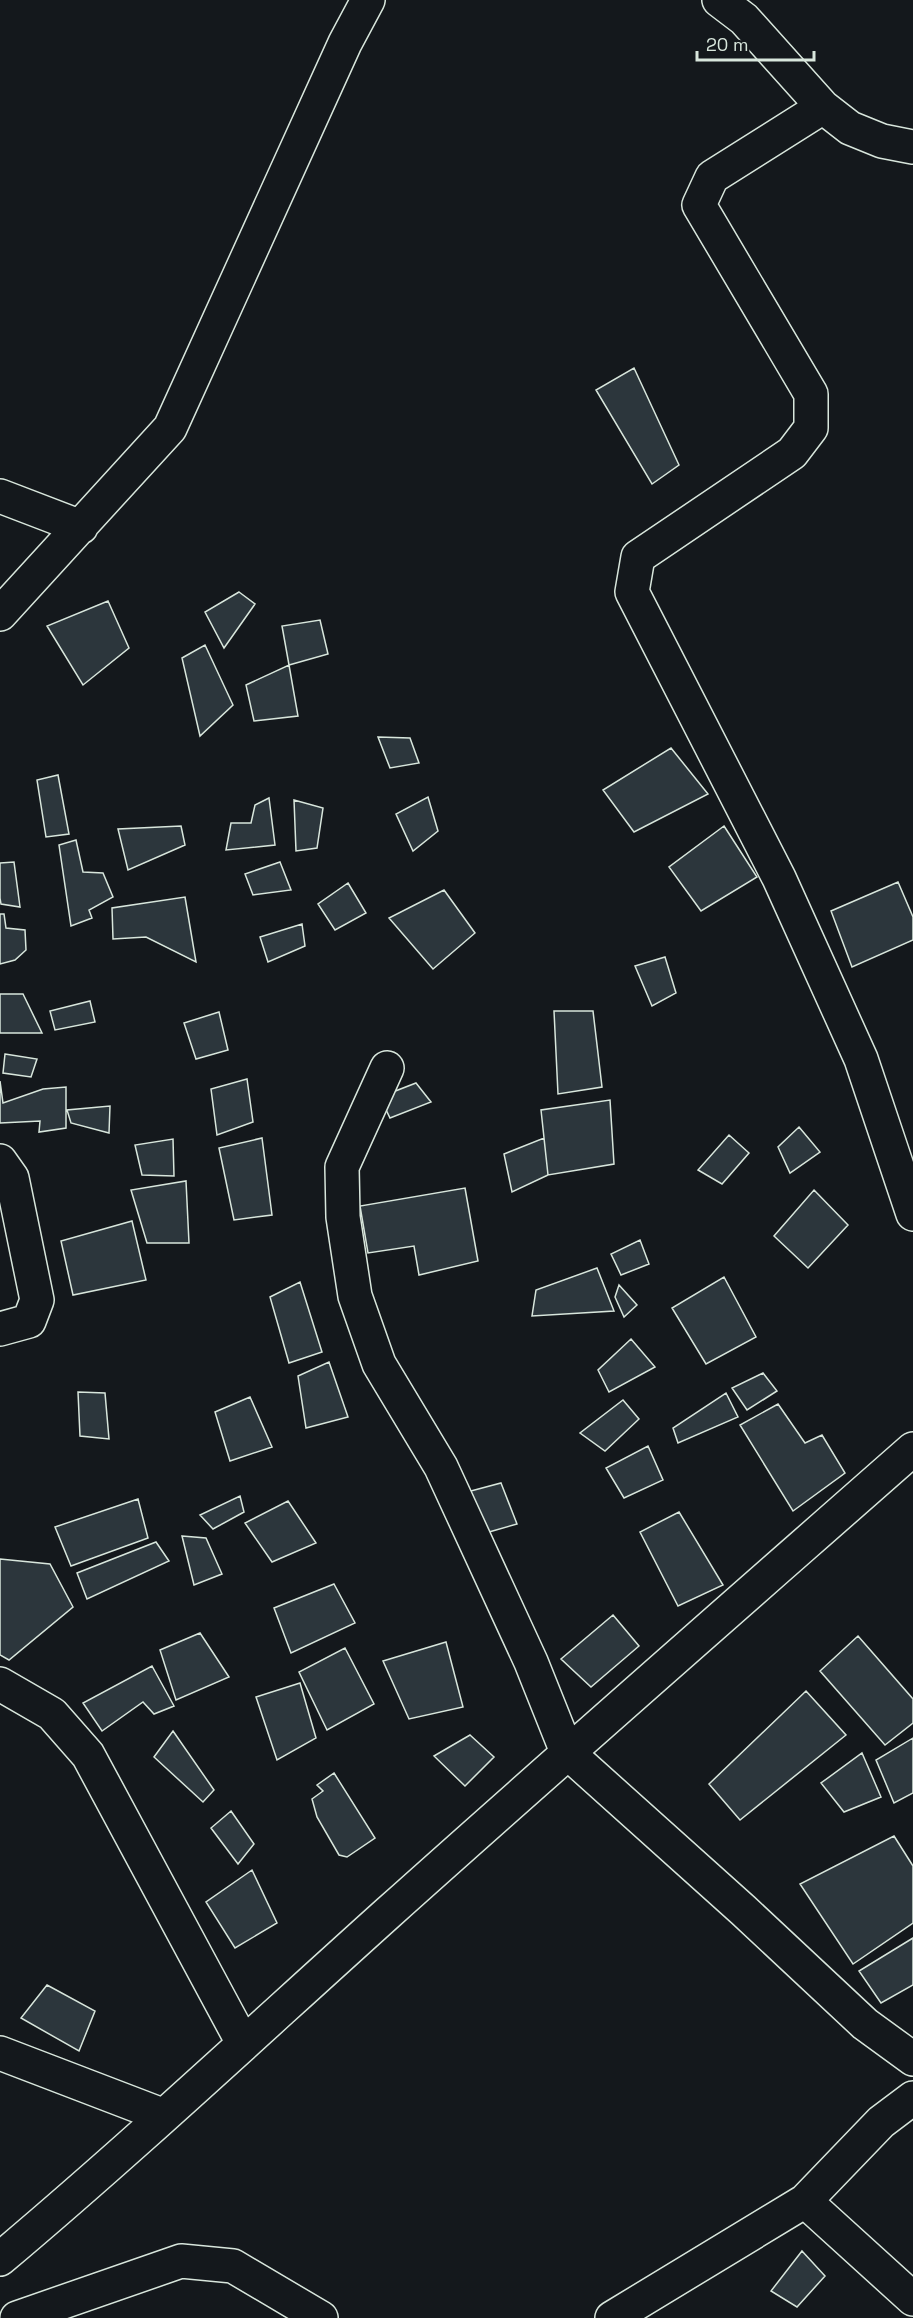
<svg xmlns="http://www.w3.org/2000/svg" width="913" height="2318" font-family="'Space Grotesk',sans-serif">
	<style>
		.building { fill: #2c363c; stroke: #d8e6dc; stroke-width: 1.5 }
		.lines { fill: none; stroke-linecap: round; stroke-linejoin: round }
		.minor-casing { stroke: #d8e6dc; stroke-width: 36 }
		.minor { stroke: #14181c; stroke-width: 33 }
	</style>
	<rect width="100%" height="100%" fill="#14181c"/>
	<path class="building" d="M 634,368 L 679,465 L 652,484 L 596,390 Z
		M 239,592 L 255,604 L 224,648 L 205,612 Z
		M 108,601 L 129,648 L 83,685 L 47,626 Z
		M 320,620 L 328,654 L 289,665 L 282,626 Z
		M 205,645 L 233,705 L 200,736 L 182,658 Z
		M 289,665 L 298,716 L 254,721 L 246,685 Z
		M 378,737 L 410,738 L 419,763 L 390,768 Z
		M 671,748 L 708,794 L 634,832 L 603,790 Z
		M 58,775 L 69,834 L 46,837 L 37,780 Z
		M 428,797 L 438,831 L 413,851 L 396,814 Z
		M 269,798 L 275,845 L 226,850 L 231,823 L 251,823 L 255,805 Z
		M 294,800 L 323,808 L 317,848 L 296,851 Z
		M 181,826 L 185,845 L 128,870 L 118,829 Z
		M 724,826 L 757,877 L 701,911 L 669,867 Z
		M 76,840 L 83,872 L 103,873 L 113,897 L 89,910 L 92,918 L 71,926 L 59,845 Z
		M 14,862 L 20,907 L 1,904 L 0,898 L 0,863 Z
		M 280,862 L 291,890 L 253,895 L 245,874 Z
		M 898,882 L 913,917 L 913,940 L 852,967 L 831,911 Z
		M 348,883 L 366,913 L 335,930 L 318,904 Z
		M 444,890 L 475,933 L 433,969 L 389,918 Z
		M 185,897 L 196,962 L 146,937 L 113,939 L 112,908 Z
		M 0,914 L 4,914 L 6,928 L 25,930 L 26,950 L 15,960 L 0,964 Z
		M 302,924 L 305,946 L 268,962 L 260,937 Z
		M 665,957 L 676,993 L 652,1006 L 635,966 Z
		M 0,994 L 23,994 L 42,1033 L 0,1033 Z
		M 90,1001 L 95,1022 L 55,1030 L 50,1011 Z
		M 554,1011 L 593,1011 L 602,1087 L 558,1094 Z
		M 219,1012 L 228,1050 L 196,1059 L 184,1023 Z
		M 5,1054 L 37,1059 L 31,1077 L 3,1073 Z
		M 247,1079 L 253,1122 L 217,1135 L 211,1089 Z
		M 0,1081 L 3,1103 L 43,1089 L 66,1087 L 66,1128 L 39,1132 L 40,1121 L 0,1123 Z
		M 416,1083 L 431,1102 L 390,1118 L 380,1097 Z
		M 610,1100 L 614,1164 L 548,1175 L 541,1110 Z
		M 110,1106 L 109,1133 L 71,1123 L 67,1110 Z
		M 799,1127 L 820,1152 L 790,1173 L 778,1147 Z
		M 729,1135 L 749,1153 L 722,1184 L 698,1170 Z
		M 262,1138 L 272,1215 L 234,1220 L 219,1148 Z
		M 544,1138 L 548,1175 L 512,1192 L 504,1154 Z
		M 173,1139 L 174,1176 L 142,1175 L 135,1145 Z
		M 186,1181 L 189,1243 L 147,1243 L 131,1190 Z
		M 465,1188 L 478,1261 L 419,1275 L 414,1246 L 368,1253 L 360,1206 Z
		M 814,1190 L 848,1225 L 808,1268 L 774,1236 Z
		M 132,1221 L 146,1280 L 73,1295 L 61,1241 Z
		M 640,1240 L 649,1264 L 621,1275 L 611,1254 Z
		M 597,1268 L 614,1311 L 532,1316 L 536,1290 Z
		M 724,1277 L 756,1337 L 706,1364 L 672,1308 Z
		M 300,1282 L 322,1352 L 289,1363 L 270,1297 Z
		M 619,1285 L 637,1305 L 624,1317 L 615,1297 Z
		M 631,1339 L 655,1367 L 609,1392 L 598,1370 Z
		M 329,1362 L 348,1417 L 306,1428 L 298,1376 Z
		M 763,1373 L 777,1391 L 747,1410 L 732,1388 Z
		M 78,1392 L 105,1393 L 109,1439 L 80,1436 Z
		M 726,1393 L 738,1417 L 678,1443 L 673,1428 Z
		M 250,1397 L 272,1447 L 230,1461 L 215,1412 Z
		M 623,1400 L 639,1419 L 605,1451 L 580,1433 Z
		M 778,1404 L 805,1443 L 822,1435 L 845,1473 L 793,1511 L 740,1425 Z
		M 648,1446 L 663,1480 L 624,1498 L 606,1468 Z
		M 501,1483 L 517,1524 L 482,1534 L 467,1492 Z
		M 240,1496 L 244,1512 L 213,1529 L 200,1515 Z
		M 138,1499 L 148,1538 L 71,1566 L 55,1527 Z
		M 288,1501 L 316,1543 L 272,1562 L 245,1523 Z
		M 679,1512 L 723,1585 L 678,1606 L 640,1532 Z
		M 182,1536 L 206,1538 L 222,1574 L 194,1585 Z
		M 156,1542 L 169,1561 L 87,1599 L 77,1573 Z
		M 0,1559 L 50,1564 L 73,1607 L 9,1660 L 0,1655 Z
		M 334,1584 L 355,1623 L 291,1653 L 274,1608 Z
		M 613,1615 L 639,1646 L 591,1687 L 561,1659 Z
		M 200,1633 L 229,1677 L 176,1700 L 160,1650 Z
		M 858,1636 L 913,1699 L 913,1723 L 885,1745 L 820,1671 Z
		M 446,1642 L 463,1707 L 409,1719 L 383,1661 Z
		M 345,1648 L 374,1704 L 327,1730 L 299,1672 Z
		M 152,1666 L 174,1706 L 154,1714 L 143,1702 L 102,1731 L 83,1703 Z
		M 300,1683 L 316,1738 L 277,1760 L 256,1697 Z
		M 806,1691 L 846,1735 L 740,1820 L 709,1784 Z
		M 173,1731 L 214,1790 L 203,1802 L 154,1757 Z
		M 470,1735 L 494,1757 L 465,1786 L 434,1756 Z
		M 913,1738 L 913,1793 L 894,1803 L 876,1760 Z
		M 862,1753 L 881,1797 L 844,1812 L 821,1783 Z
		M 334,1773 L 375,1838 L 347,1857 L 339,1855 L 317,1817 L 312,1799 L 323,1791 L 317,1785 Z
		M 231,1811 L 254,1844 L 238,1864 L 211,1828 Z
		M 894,1836 L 913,1866 L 913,1923 L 853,1964 L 800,1884 Z
		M 252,1870 L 277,1923 L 235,1948 L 206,1902 Z
		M 913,1938 L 913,1985 L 881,2003 L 859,1971 Z
		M 47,1985 L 95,2011 L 79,2051 L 21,2018 Z
		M 802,2251 L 825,2276 L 797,2307 L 771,2291 Z"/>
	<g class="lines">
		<g class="minor-casing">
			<path id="minor" d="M 719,0 L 744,19 L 823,107 L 850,128 L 882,141 L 913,147
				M 823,107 L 712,177 L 699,205 L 811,394 L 811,428 L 792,453 L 638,557 L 632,592 L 779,878 L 861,1059 L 913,1214
				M 0,496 L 81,527
				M 0,614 L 170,428 L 345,43 L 368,0
				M 387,1068 L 342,1167 L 343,1217 L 355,1296 L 379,1364 L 441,1467 L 531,1662 L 567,1752 L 743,1910 L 865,2024 L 913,2059
				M 0,1161 L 12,1178 L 37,1300 L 29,1321 L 0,1329
				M 0,1684 L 52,1714 L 88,1755 L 243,2043
				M 0,2053 L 162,2115
				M 805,2201 L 881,2122 L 913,2098
				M 0,2259 C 133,2147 260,2028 389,1912 C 563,1756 738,1603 913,1449
				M 17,2318 L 181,2261 L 233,2266 L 321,2318
				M 612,2318 L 805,2201 L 913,2299"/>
		</g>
		<use href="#minor" class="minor"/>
	</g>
	<path d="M697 51v9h117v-9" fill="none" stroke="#d8e6dc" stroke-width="3"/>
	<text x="706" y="51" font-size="18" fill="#d8e6dc" stroke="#14181c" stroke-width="4.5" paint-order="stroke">20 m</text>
</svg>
